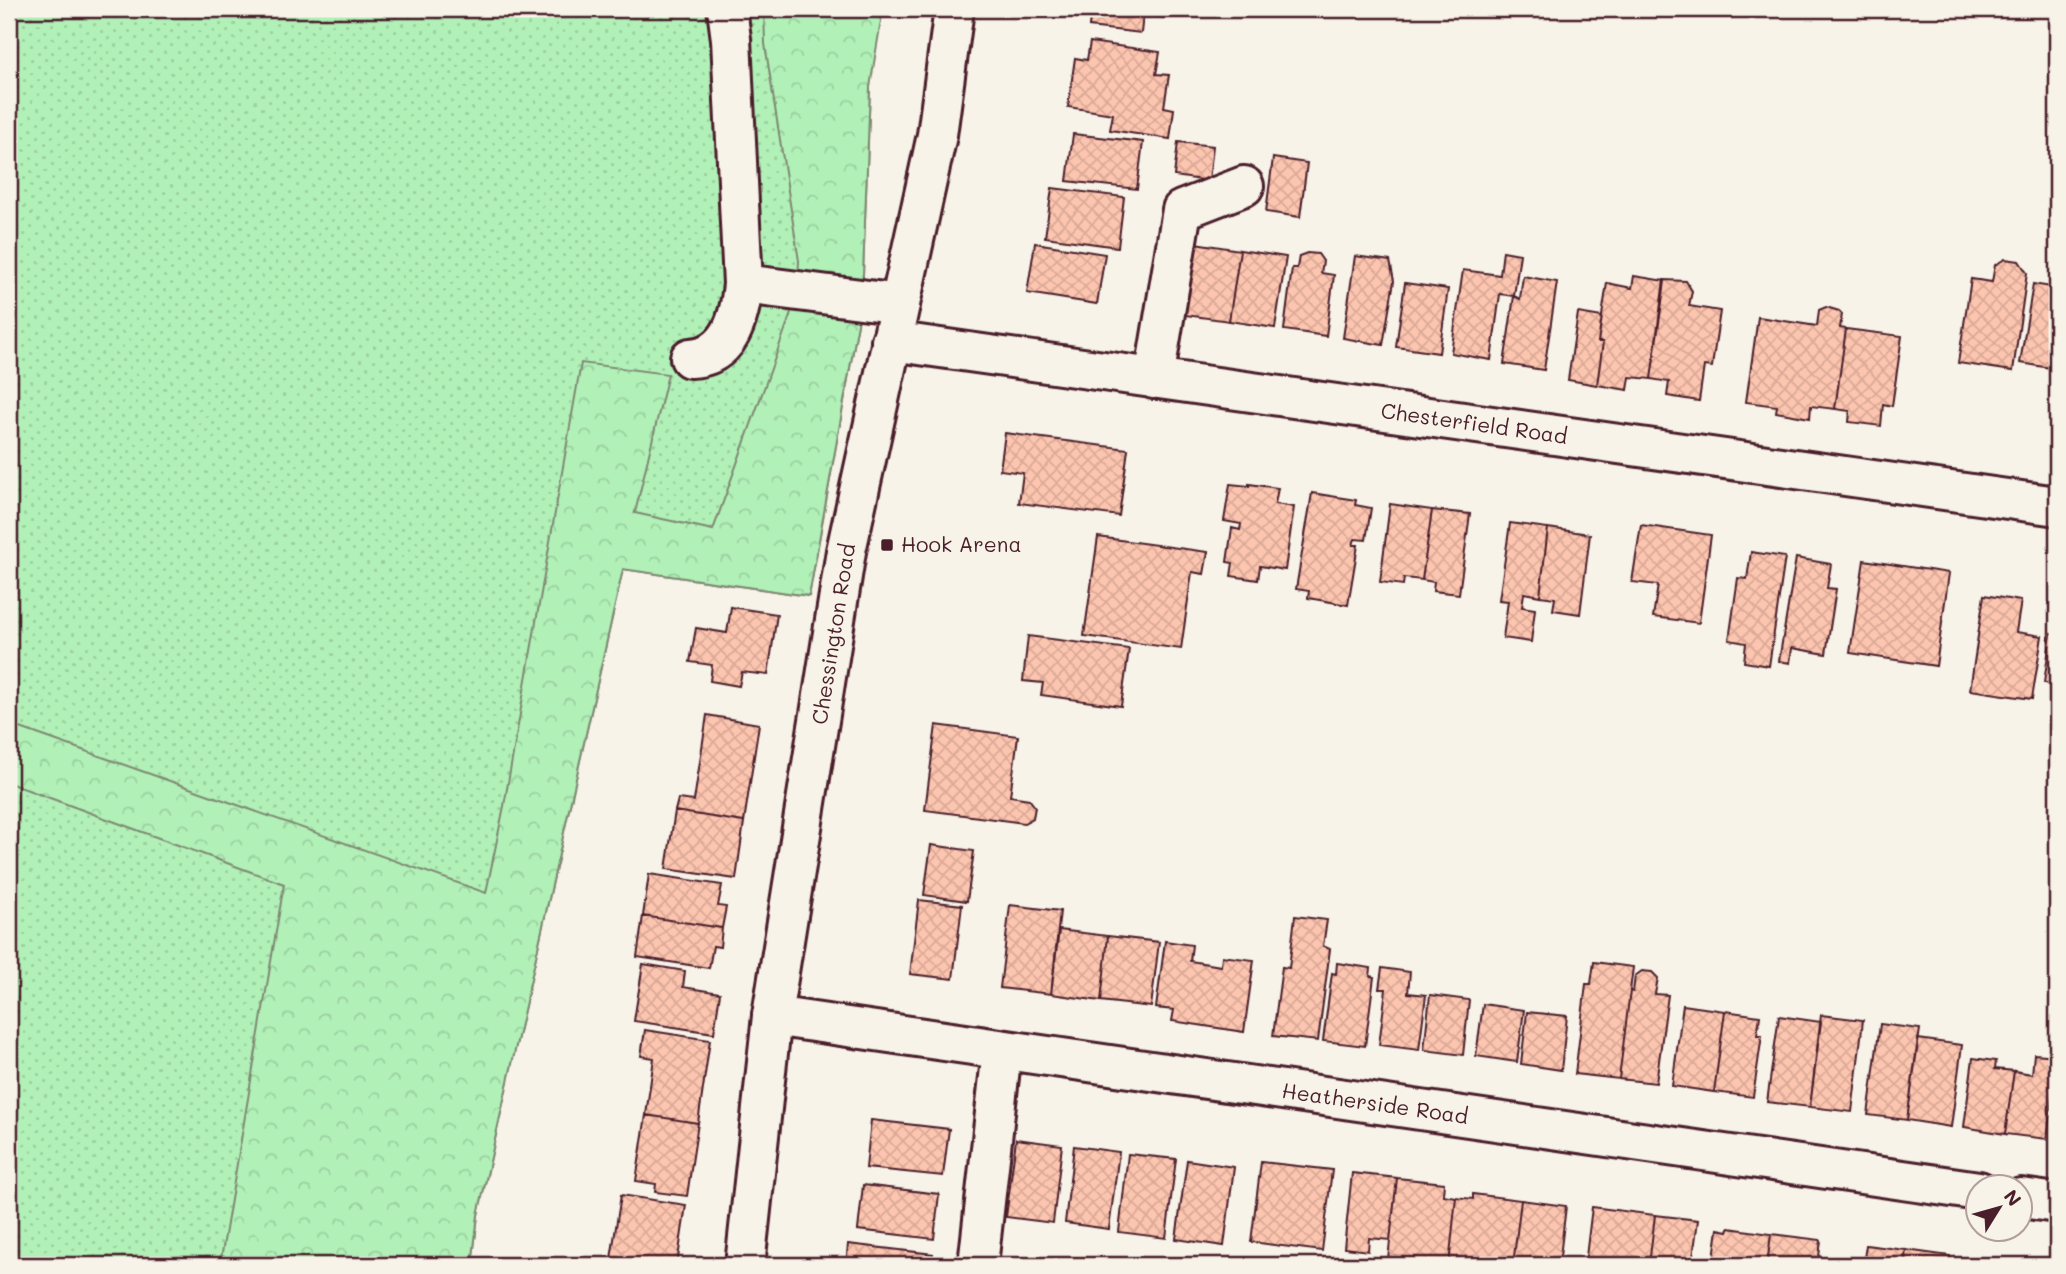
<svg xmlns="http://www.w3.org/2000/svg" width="2066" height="1274" font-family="Mali,sans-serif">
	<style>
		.grass { fill: url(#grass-dots); stroke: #7e8872; stroke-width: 2 }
		.forest { fill: url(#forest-crowns); stroke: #7e8872; stroke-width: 2 }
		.building { fill: url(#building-cross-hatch); stroke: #4a1f2b; stroke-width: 2 }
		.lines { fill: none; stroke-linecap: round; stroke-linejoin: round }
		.minor-casing { stroke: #4a1f2b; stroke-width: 44 }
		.major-casing { stroke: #4a1f2b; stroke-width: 44 }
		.minor { stroke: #f7f3e8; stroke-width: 38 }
		.major { stroke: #f7f3e8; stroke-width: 38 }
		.poi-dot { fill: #4a1f2b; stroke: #f7f3e8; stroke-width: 2.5 }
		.labels { text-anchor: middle; stroke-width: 6; stroke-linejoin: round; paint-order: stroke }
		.street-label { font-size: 21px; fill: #4a1f2b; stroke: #f7f3e8 }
		.poi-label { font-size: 21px; fill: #4a1f2b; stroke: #f7f3e8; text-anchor: start }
	</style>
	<defs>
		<pattern id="grass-dots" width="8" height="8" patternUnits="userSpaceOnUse" patternTransform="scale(1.75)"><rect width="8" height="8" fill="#b1f1b8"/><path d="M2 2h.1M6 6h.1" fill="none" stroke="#9ace9e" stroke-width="1.8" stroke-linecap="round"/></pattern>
		<pattern id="forest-crowns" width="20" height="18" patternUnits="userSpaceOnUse" patternTransform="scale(1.75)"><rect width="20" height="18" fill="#b1f1b8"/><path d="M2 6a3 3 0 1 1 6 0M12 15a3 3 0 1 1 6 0" fill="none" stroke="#9ace9e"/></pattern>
		<pattern id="building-cross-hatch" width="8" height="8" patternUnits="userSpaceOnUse" patternTransform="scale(1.75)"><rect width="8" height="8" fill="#fcc5af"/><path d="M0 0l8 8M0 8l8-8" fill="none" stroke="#daa997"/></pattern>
	</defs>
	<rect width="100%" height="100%" fill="#f7f3e8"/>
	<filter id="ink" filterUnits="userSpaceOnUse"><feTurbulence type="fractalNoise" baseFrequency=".0143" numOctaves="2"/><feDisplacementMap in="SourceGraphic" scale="14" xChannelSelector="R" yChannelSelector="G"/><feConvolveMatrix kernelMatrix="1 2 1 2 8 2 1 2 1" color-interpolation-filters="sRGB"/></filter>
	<g filter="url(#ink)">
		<path class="grass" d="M 9,9 L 873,9 L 862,301 L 809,596 L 623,569 L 478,1215 L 472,1265 L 9,1265 Z"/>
		<path class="forest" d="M 764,9 L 883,9 L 870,87 L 862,301 L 809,596 L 623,569 L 478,1215 L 472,1265 L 220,1265 L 284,884 L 9,783 L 9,724 L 486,893 L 504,806 L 581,363 L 668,374 L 635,513 L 713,530 L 790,316 L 798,279 L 799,261 L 765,44 Z"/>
		<path class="building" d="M 1091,9 L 1167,9 L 1166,18 L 1143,15 L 1141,33 L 1089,27 Z
			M 1090,42 L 1160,52 L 1156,74 L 1169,75 L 1164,107 L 1174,109 L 1170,139 L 1110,130 L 1113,114 L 1068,107 L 1075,58 L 1087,60 Z
			M 1073,134 L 1143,142 L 1137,189 L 1067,181 Z
			M 1178,142 L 1213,146 L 1209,181 L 1174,176 Z
			M 1273,158 L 1307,163 L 1300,217 L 1266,212 Z
			M 1052,188 L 1124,197 L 1118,247 L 1045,237 Z
			M 1035,243 L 1105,254 L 1097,304 L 1027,293 Z
			M 1195,243 L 1240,250 L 1229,321 L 1185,315 Z
			M 1240,250 L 1286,257 L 1275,328 L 1229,321 Z
			M 1503,251 L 1520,254 L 1514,296 L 1500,294 L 1491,360 L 1451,353 L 1463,270 L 1500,275 Z
			M 1307,253 L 1318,254 L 1323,261 L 1321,273 L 1334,275 L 1326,336 L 1284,330 L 1292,268 L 1297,268 L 1299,256 Z
			M 1355,256 L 1390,261 L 1394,281 L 1383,345 L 1343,338 Z
			M 2005,259 L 2019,261 L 2027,273 L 2013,371 L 1958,363 L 1971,279 L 1992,282 L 1995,265 Z
			M 1523,276 L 1557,282 L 1544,370 L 1504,364 L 1514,296 L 1520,299 Z
			M 1634,276 L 1665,281 L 1651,379 L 1630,377 L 1628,390 L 1597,385 L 1603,342 L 1598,342 L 1607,283 L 1632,288 Z
			M 1664,280 L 1686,281 L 1692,291 L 1689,306 L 1720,311 L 1712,367 L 1704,366 L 1699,401 L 1667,396 L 1669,382 L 1651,379 Z
			M 1405,283 L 1448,289 L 1439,353 L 1396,347 Z
			M 2033,284 L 2057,288 L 2057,369 L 2020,363 Z
			M 1826,307 L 1839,311 L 1842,314 L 1840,328 L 1846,329 L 1835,409 L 1811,406 L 1810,418 L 1776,412 L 1777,406 L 1746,402 L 1758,317 L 1817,326 L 1819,310 Z
			M 1578,313 L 1602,317 L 1598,342 L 1603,342 L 1597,385 L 1568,380 Z
			M 1846,329 L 1902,336 L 1892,406 L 1883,404 L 1881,426 L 1849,422 L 1850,411 L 1835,409 Z
			M 1005,433 L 1128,449 L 1119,516 L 1019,503 L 1023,473 L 1000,470 Z
			M 1230,484 L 1249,486 L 1249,484 L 1278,488 L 1275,504 L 1294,507 L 1285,570 L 1260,566 L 1258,580 L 1231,576 L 1233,563 L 1227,562 L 1232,528 L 1240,530 L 1241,524 L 1224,521 Z
			M 1312,493 L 1356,500 L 1355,505 L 1371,508 L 1366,540 L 1355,539 L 1353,545 L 1358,545 L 1348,605 L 1308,598 L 1309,591 L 1296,589 Z
			M 1390,504 L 1432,510 L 1422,580 L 1404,578 L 1403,585 L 1380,582 Z
			M 1432,510 L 1470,514 L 1459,594 L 1433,591 L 1434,582 L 1422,580 Z
			M 1510,523 L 1548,528 L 1540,596 L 1524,593 L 1522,607 L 1535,609 L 1531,642 L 1503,638 L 1508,601 L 1499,600 Z
			M 1641,525 L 1711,535 L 1699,623 L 1653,617 L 1658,585 L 1632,582 Z
			M 1548,528 L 1590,534 L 1580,614 L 1553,610 L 1555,598 L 1540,596 Z
			M 1098,537 L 1208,552 L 1204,574 L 1192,572 L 1181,649 L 1084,636 Z
			M 1751,552 L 1785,557 L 1769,666 L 1744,662 L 1746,643 L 1729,640 L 1738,578 L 1747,579 Z
			M 1796,558 L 1831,564 L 1827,588 L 1836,589 L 1826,654 L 1792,648 L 1790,663 L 1779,661 Z
			M 1864,560 L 1949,573 L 1936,666 L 1850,653 Z
			M 1984,595 L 2021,601 L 2016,632 L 2042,636 L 2032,699 L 1970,690 Z
			M 731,607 L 777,614 L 768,675 L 742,672 L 739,686 L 710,681 L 712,665 L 690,662 L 696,628 L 727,633 Z
			M 2051,633 L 2057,634 L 2057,685 L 2044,683 Z
			M 1028,636 L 1129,649 L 1121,706 L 1041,695 L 1043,683 L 1023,681 Z
			M 707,715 L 759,724 L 744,822 L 675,811 L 678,799 L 694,801 Z
			M 936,725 L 1018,736 L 1010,796 L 1029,799 L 1035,807 L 1033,818 L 1024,823 L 925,810 Z
			M 675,811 L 744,822 L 736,879 L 666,869 Z
			M 931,845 L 974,851 L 967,901 L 924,895 Z
			M 649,874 L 722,885 L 718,906 L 726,907 L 722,928 L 643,916 Z
			M 919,900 L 962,905 L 953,979 L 910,974 Z
			M 1010,905 L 1060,911 L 1051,994 L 1000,988 Z
			M 643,916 L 722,928 L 720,947 L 713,946 L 709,968 L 637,957 Z
			M 1295,916 L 1327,920 L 1323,946 L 1330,949 L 1318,1041 L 1273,1036 L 1282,967 L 1289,968 Z
			M 1059,930 L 1108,936 L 1101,1001 L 1051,994 Z
			M 1108,936 L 1159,942 L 1151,1007 L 1101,1001 Z
			M 1165,941 L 1192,945 L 1190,961 L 1221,966 L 1222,956 L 1254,960 L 1244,1032 L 1172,1021 L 1174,1010 L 1156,1008 Z
			M 1594,962 L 1633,967 L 1619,1079 L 1575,1074 L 1586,984 L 1591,984 Z
			M 1337,963 L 1371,968 L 1370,976 L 1374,977 L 1365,1046 L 1323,1041 L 1332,973 L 1336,974 Z
			M 643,964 L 685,971 L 683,987 L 720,993 L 714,1033 L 634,1021 Z
			M 1382,968 L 1410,972 L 1408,993 L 1426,995 L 1419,1050 L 1379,1045 L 1386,989 L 1379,989 Z
			M 1642,971 L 1652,972 L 1658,978 L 1655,994 L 1668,995 L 1656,1083 L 1619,1079 L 1630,991 L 1633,992 L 1635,976 Z
			M 1430,995 L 1469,1000 L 1463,1055 L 1424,1050 Z
			M 1483,1004 L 1524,1010 L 1517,1062 L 1476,1056 Z
			M 1683,1005 L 1725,1011 L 1714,1092 L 1672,1086 Z
			M 1725,1011 L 1760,1016 L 1757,1035 L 1762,1035 L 1753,1097 L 1714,1092 Z
			M 1527,1012 L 1567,1016 L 1561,1070 L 1521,1064 Z
			M 1821,1015 L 1863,1020 L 1852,1112 L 1810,1107 Z
			M 1779,1016 L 1821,1022 L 1810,1107 L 1767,1102 Z
			M 1880,1024 L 1920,1029 L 1907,1120 L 1868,1115 Z
			M 645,1030 L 710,1040 L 698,1123 L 646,1115 L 654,1058 L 641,1056 Z
			M 1918,1039 L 1962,1045 L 1951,1127 L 1907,1120 Z
			M 2034,1054 L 2057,1056 L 2047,1139 L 2005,1134 L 2014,1071 L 2032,1074 Z
			M 1973,1058 L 1996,1061 L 1995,1069 L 2014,1071 L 2005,1134 L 1964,1127 Z
			M 646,1115 L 698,1123 L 687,1196 L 655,1192 L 656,1184 L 636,1181 Z
			M 871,1120 L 949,1129 L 943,1176 L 866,1168 Z
			M 1016,1139 L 1062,1145 L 1053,1223 L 1006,1217 Z
			M 1074,1146 L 1119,1152 L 1109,1229 L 1065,1223 Z
			M 1128,1154 L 1176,1159 L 1166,1238 L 1119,1232 Z
			M 1187,1160 L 1234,1167 L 1224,1246 L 1176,1239 Z
			M 1261,1162 L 1332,1170 L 1322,1251 L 1251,1242 Z
			M 1352,1173 L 1397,1178 L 1390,1240 L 1369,1238 L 1368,1251 L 1344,1248 Z
			M 1397,1178 L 1444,1183 L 1443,1195 L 1456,1197 L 1449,1265 L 1429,1265 L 1430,1263 L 1388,1259 Z
			M 863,1185 L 939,1194 L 934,1239 L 858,1230 Z
			M 1473,1194 L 1521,1200 L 1513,1265 L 1449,1265 L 1456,1197 L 1473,1199 Z
			M 621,1195 L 686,1205 L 677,1265 L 610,1265 Z
			M 1521,1200 L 1566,1206 L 1559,1265 L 1513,1265 Z
			M 1592,1207 L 1655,1215 L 1649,1265 L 1585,1265 Z
			M 1655,1215 L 1698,1220 L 1692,1265 L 1649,1265 Z
			M 1729,1228 L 1771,1234 L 1767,1265 L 1713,1265 L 1718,1229 L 1728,1231 Z
			M 1771,1234 L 1821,1240 L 1818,1265 L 1767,1265 Z
			M 848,1244 L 933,1254 L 932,1265 L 846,1265 Z
			M 1866,1245 L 1906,1250 L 1904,1265 L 1863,1265 Z
			M 1906,1250 L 1950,1256 L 1949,1265 L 1904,1265 Z
			M 1972,1258 L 2010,1263 L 2010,1265 L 1971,1265 Z"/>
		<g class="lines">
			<g class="minor-casing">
				<path id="minor" d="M 727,9 L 731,39 L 743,284 L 900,304
					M 891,341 L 2057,506
					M 690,358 C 730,357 740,317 743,284
					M 1154,379 L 1182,210 L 1244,186
					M 772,1016 L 1979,1191
					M 2021,1198 L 2057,1203
					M 978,1265 L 1002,1050"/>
			</g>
			<g class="major-casing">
				<path id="major" d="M 745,1265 L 772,1016 L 846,551 L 937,135 L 954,9"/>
			</g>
			<use href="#minor" class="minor"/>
			<use href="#major" class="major"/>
		</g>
	</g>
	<rect class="poi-dot" x="880" y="538" width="14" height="14" rx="3.5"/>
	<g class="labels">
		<g class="street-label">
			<text transform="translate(1474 424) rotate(8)" y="7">Chesterfield Road</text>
			<text transform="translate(834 634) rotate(-81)" y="7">Chessington Road</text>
			<text transform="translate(1375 1104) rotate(8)" y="7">Heatherside Road</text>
		</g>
		<g class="poi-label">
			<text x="901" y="552">Hook Arena</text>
		</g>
	</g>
	<rect width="2066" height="1274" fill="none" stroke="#f7f3e8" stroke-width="35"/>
	<rect x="18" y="18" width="2031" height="1239" fill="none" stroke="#4a1f2b" stroke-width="2.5" filter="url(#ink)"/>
	<g transform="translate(1999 1208) rotate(53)"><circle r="33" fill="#f7f3e8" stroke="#b29e9c" stroke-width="2"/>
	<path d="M0-5L12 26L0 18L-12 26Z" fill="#4a1f2b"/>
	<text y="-10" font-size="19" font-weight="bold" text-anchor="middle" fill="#4a1f2b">N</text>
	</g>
</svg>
